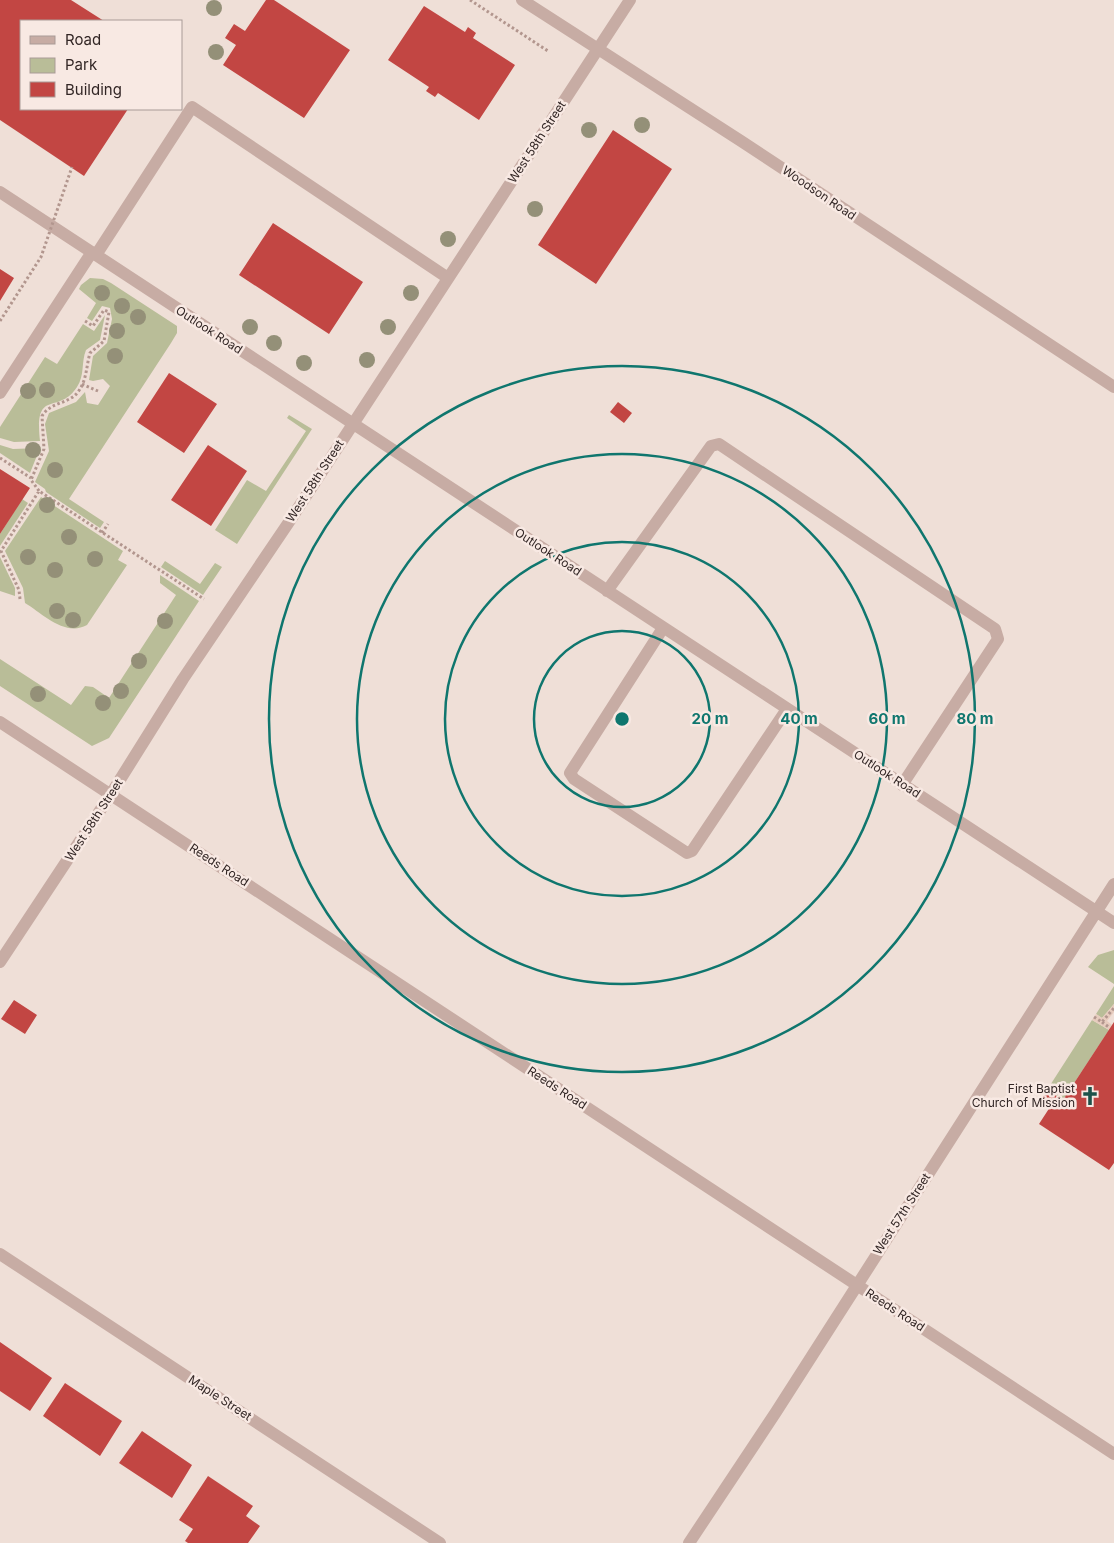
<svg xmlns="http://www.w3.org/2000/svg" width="1114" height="1543" font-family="Inter,sans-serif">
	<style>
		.green { fill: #b9bd98 }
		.plaza { fill: #e7ccbe }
		.building { fill: #c24643 }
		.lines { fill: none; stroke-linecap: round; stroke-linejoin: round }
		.path { stroke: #b2968e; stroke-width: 3; stroke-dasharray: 2.5 2.5; stroke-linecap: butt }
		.minor { stroke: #c7aca4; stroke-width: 12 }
		.path-bridge { stroke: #b2968e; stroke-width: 3; stroke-dasharray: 2.5 2.5; stroke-linecap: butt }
		.tree { fill: #949078 }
		.ring { fill: none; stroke: #0f766e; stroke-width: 2.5 }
		.labels { text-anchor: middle; stroke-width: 5; stroke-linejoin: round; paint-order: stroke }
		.street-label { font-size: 12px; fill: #322625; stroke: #f8e9e3 }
		.poi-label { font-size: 12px; fill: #322625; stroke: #f8e9e3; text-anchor: end }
		.centre { fill: #0f766e; stroke: #f8e9e3; stroke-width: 2.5 }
		.ring-label { font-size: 15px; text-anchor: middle; font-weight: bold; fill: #0f766e; stroke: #f8e9e3; stroke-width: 5; stroke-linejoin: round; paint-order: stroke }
	</style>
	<rect width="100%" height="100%" fill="#efdfd7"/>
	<path class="green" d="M 90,278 L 103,279 L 111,283 L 177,326 L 177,333 L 171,343 L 69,499 L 104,522 L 100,528 L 46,492 L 45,489 L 35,482 L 49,451 L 45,424 L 49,413 L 76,402 L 85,392 L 87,403 L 98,405 L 110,386 L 103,379 L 93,381 L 89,380 L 93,356 L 107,343 L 112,319 L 110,308 L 102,306 L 92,321 L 87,318 L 96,303 L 79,289 L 81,285 Z
		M 105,315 L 100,340 L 86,350 C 81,362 85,375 77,387 C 58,416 34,387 40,441 L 14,442 L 0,438 L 0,427 L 45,357 L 57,364 L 83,324 L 94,331 Z
		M 289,415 L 312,429 L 237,544 L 215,530 L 247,480 L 266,491 L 306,431 L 287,418 Z
		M 0,445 L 13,449 L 40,448 L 30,473 L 0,453 Z
		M 41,497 L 123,551 L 118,560 L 127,565 L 87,625 C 65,637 43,614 25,603 L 23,588 L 5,551 Z
		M 22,499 L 28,503 L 0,546 L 0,534 Z
		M 0,557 L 15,588 L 15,596 L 0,591 Z
		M 165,561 L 200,584 L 215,563 L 222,567 L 203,595 L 161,567 Z
		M 160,575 L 199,601 L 109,738 L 92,746 L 0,686 L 0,659 L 71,705 L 85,686 L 93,687 L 109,698 L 176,595 L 160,583 Z
		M 1114,950 L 1114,984 L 1088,967 L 1098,955 Z
		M 1114,986 L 1114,1004 L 1102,1018 L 1096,1014 Z
		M 1092,1020 L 1109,1030 L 1063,1100 L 1047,1090 Z"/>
	<path class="plaza" d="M 1114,1004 L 1114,1012 L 1107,1021 L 1112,1025 L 1109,1030 L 1092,1020 L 1096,1014 L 1102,1018 Z"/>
	<path class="building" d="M 0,0 L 71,0 L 104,21 L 21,21 L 21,109 L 128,109 L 84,176 L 0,120 Z
		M 266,0 L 274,0 L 350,50 L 304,118 L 223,65 L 236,45 L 225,38 L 234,24 L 245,31 Z
		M 424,6 L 465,32 L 468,27 L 476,33 L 473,38 L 515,65 L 479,120 L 438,93 L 435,97 L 426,91 L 429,87 L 388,60 Z
		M 613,130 L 672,169 L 596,284 L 538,245 Z
		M 273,223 L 363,282 L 329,334 L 239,275 Z
		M 0,269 L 14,278 L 0,301 Z
		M 169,373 L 217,404 L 184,453 L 137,422 Z
		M 618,402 L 632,413 L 624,423 L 610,412 Z
		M 208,445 L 247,471 L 211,526 L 171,500 Z
		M 0,469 L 30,488 L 0,534 Z
		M 14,1000 L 37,1015 L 25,1034 L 1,1019 Z
		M 1114,1022 L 1114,1163 L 1109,1170 L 1039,1124 L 1052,1104 L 1042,1097 L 1047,1090 L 1063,1100 Z
		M 0,1342 L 52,1378 L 30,1411 L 0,1391 Z
		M 65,1383 L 122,1421 L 100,1456 L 43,1416 Z
		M 142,1431 L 192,1465 L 172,1498 L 119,1463 Z
		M 208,1476 L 253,1506 L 246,1516 L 260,1526 L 248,1543 L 188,1543 L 185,1541 L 193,1529 L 179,1520 Z"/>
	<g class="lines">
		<path class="path" d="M 470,0 L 548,51
			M 82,384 L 98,391
			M 0,458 L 31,478
			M 39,491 L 31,480 L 44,449 L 42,416 C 50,402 69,404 78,392 C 87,380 86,367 90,353 L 104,341 L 109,312 L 104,310 L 93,326 L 85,321
			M 102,533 L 108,524
			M 20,599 L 19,590 L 1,551 L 39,491 L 204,599
			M 1094,1017 L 1102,1022 L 1114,1008
			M 1102,1022 L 1110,1028"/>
		<path class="minor" d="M 522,0 L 741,141 L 1114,387
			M 0,192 L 1114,923
			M 96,255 L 192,107 L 448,278
			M 0,393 L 92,252
			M 607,591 L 711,446 L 719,444 L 995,629 L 998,639 L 902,785
			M 663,628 L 570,773 L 574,779 L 687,853 L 692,851 L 787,709
			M 0,722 L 1114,1454
			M 0,962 L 111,794 L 183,679 L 289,522 L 630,0
			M 0,1254 L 440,1543
			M 689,1543 L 776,1412 L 1114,884"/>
		<path class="path-bridge" d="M 0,321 L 41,257 L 72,167"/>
	</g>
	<g class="tree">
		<circle cx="214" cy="8" r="8"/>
		<circle cx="216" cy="52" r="8"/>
		<circle cx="642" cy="125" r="8"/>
		<circle cx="589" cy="130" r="8"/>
		<circle cx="535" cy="209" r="8"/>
		<circle cx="448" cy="239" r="8"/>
		<circle cx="102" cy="293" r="8"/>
		<circle cx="411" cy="293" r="8"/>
		<circle cx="122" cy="306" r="8"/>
		<circle cx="138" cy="317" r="8"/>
		<circle cx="250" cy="327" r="8"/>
		<circle cx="388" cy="327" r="8"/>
		<circle cx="117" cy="331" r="8"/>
		<circle cx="274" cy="343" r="8"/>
		<circle cx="115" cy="356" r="8"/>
		<circle cx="367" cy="360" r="8"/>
		<circle cx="304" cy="363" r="8"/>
		<circle cx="47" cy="390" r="8"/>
		<circle cx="28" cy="391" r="8"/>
		<circle cx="33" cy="450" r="8"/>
		<circle cx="55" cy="470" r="8"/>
		<circle cx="47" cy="505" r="8"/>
		<circle cx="69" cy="537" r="8"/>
		<circle cx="28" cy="557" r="8"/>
		<circle cx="95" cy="559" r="8"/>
		<circle cx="55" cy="570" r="8"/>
		<circle cx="57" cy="611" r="8"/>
		<circle cx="73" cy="620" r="8"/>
		<circle cx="165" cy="621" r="8"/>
		<circle cx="139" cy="661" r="8"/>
		<circle cx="121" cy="691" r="8"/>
		<circle cx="38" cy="694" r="8"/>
		<circle cx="103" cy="703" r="8"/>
	</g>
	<g class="ring">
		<circle cx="622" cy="719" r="88"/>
		<circle cx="622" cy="719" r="177"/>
		<circle cx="622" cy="719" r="265"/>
		<circle cx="622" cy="719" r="353"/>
	</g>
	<defs>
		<g id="church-bare" transform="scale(1.5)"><path d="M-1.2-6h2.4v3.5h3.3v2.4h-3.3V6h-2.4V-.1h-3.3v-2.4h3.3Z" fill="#1d524a" stroke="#f8e9e3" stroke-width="2.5" paint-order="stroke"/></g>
	</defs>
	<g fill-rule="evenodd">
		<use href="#church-bare" x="1090" y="1096"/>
	</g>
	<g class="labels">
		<g class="street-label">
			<text transform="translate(537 142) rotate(-57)" y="4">West 58th Street</text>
			<text transform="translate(819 193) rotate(34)" y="4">Woodson Road</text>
			<text transform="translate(209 330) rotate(33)" y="4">Outlook Road</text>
			<text transform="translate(315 481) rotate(-57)" y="4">West 58th Street</text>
			<text transform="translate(548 552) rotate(33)" y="4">Outlook Road</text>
			<text transform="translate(887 774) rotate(33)" y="4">Outlook Road</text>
			<text transform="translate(94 820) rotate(-57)" y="4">West 58th Street</text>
			<text transform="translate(219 865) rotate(33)" y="4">Reeds Road</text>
			<text transform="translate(557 1088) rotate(33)" y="4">Reeds Road</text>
			<text transform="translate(902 1214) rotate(-57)" y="4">West 57th Street</text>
			<text transform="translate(895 1310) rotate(33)" y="4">Reeds Road</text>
			<text transform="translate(220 1398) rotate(33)" y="4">Maple Street</text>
		</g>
		<g class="poi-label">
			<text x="1075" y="1093">First Baptist<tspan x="1075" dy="14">Church of Mission</tspan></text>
		</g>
	</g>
	<circle cx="622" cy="719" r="8" class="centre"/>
	<g class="ring-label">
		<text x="710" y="724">20 m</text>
		<text x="799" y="724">40 m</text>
		<text x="887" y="724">60 m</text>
		<text x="975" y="724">80 m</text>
	</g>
	<rect x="20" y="20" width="162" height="90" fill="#f8e9e3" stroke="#a99b97"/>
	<rect x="30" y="36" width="25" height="8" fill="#c7aca4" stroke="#a99b97"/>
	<text x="65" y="45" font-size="15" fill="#322625">Road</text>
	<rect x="30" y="58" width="25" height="15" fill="#b9bd98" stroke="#a99b97"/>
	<text x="65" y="70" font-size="15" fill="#322625">Park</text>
	<rect x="30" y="82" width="25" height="15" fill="#c24643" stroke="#a99b97"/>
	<text x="65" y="95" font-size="15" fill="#322625">Building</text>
</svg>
